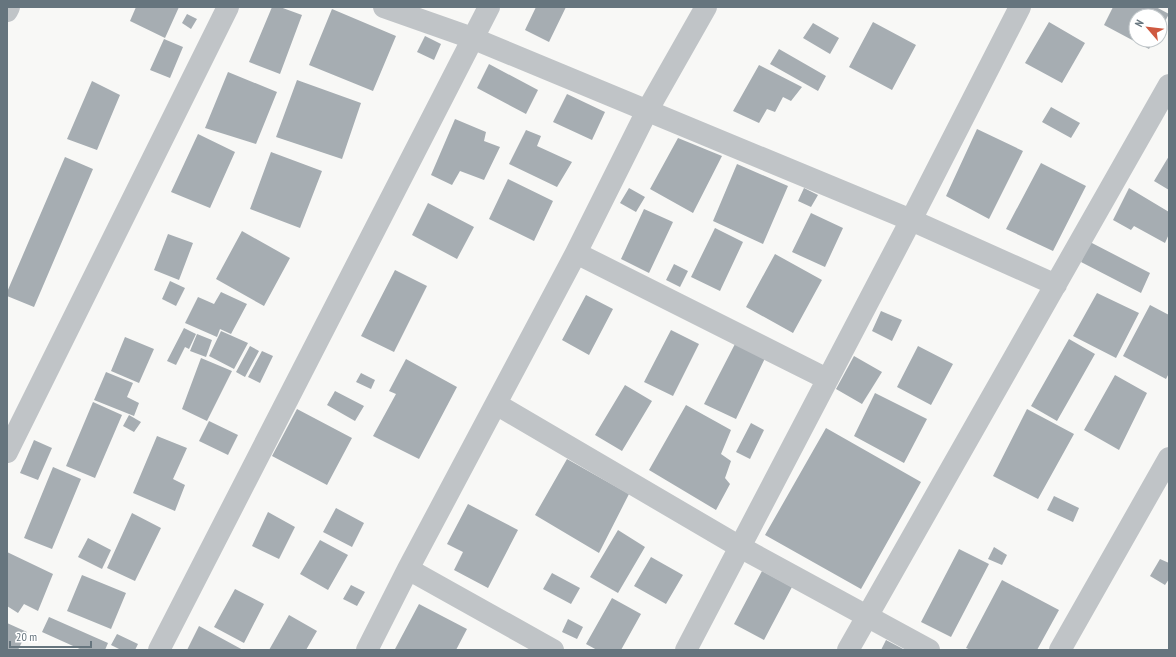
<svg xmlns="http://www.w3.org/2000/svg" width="1176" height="657" font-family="'PT Sans Narrow',sans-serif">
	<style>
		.building { fill: #a6adb2 }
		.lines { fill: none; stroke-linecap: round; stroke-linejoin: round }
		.minor { stroke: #c0c4c7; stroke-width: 22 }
	</style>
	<rect width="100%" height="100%" fill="#f8f8f6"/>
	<path class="building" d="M 136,7 L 179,7 L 165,38 L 130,21 Z
		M 272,7 L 280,7 L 302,15 L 280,74 L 249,62 Z
		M 536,7 L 566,7 L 549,42 L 525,30 Z
		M 1113,7 L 1156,7 L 1169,14 L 1160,30 L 1160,16 L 1136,16 L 1136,40 L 1154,40 L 1149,49 L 1104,25 Z
		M 332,9 L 396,36 L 373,91 L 309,65 Z
		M 187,14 L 197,19 L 191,29 L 182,23 Z
		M 873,22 L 916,45 L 892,90 L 849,67 Z
		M 1049,22 L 1085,43 L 1062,83 L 1025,63 Z
		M 813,23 L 839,38 L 830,54 L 803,38 Z
		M 425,36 L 441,44 L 434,60 L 417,52 Z
		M 164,39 L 183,47 L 170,78 L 150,70 Z
		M 779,49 L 826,76 L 818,91 L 770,64 Z
		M 489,64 L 538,90 L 526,114 L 477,88 Z
		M 759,65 L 802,87 L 791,101 L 783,97 L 775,112 L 767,109 L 759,123 L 733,111 Z
		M 228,72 L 277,92 L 256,144 L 205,128 Z
		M 297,80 L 361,103 L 342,159 L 276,137 Z
		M 92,81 L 120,95 L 97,150 L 67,139 Z
		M 567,94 L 605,112 L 592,140 L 553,122 Z
		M 1051,107 L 1080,123 L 1071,138 L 1042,122 Z
		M 455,119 L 486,132 L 484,141 L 500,147 L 484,180 L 460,171 L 452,185 L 431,175 Z
		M 977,129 L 1023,151 L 989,219 L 946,196 Z
		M 526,130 L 541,136 L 537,146 L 572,162 L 557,187 L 509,164 Z
		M 198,134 L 235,152 L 210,208 L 171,192 Z
		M 678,138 L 722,156 L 693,213 L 650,189 Z
		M 271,152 L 322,171 L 300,228 L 250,209 Z
		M 1169,156 L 1169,190 L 1154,181 Z
		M 65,157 L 93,169 L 34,307 L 7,296 L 7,292 Z
		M 1041,163 L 1086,186 L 1053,251 L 1006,229 Z
		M 737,164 L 788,186 L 763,244 L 713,221 Z
		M 508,179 L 553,201 L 534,241 L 489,219 Z
		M 629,188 L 645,197 L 636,212 L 620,203 Z
		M 804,188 L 818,195 L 811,207 L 798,201 Z
		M 1129,188 L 1169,212 L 1169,234 L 1165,243 L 1134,226 L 1131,230 L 1113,220 Z
		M 428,203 L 474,227 L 457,259 L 412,235 Z
		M 644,209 L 673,222 L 649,273 L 621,259 Z
		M 811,213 L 843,228 L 825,267 L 792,252 Z
		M 715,228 L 743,242 L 720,291 L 691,277 Z
		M 242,231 L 290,258 L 264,306 L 216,279 Z
		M 168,234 L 193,243 L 179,280 L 154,270 Z
		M 1090,242 L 1150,273 L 1141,293 L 1081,262 Z
		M 775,254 L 822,280 L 793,333 L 746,307 Z
		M 674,264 L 688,271 L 680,287 L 666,280 Z
		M 395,270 L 427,286 L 394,352 L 361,336 Z
		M 170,281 L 185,288 L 176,306 L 162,299 Z
		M 221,292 L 247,304 L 231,334 L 220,329 L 217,337 L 185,323 L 198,297 L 214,304 Z
		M 1097,293 L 1139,313 L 1116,358 L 1073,336 Z
		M 586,295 L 613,309 L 589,355 L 562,340 Z
		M 1150,305 L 1169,315 L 1169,373 L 1166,379 L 1123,356 Z
		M 881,311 L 902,320 L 892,341 L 872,331 Z
		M 184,328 L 196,334 L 189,349 L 185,347 L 176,365 L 167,361 Z
		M 671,330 L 699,344 L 673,396 L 644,382 Z
		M 221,331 L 248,343 L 234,369 L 209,356 Z
		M 197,334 L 212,340 L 206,357 L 190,351 Z
		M 125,337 L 154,349 L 139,383 L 111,371 Z
		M 1069,339 L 1095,354 L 1057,421 L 1031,406 Z
		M 736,342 L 766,356 L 736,419 L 704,404 Z
		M 250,346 L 259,351 L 245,377 L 236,372 Z
		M 918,346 L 953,364 L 931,405 L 897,387 Z
		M 262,351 L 273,356 L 260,383 L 248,377 Z
		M 854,356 L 882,372 L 862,404 L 836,389 Z
		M 201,358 L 232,371 L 207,421 L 182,409 Z
		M 406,359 L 457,387 L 419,459 L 373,436 L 396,394 L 389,391 Z
		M 106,372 L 133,383 L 127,397 L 139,403 L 134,416 L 94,400 Z
		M 361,373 L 375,380 L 371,389 L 356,382 Z
		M 1115,375 L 1147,393 L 1119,450 L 1084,430 Z
		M 625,385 L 652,401 L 622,451 L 595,435 Z
		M 335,391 L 364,406 L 355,421 L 327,405 Z
		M 875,393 L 927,419 L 904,463 L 854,436 Z
		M 93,402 L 122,415 L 95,478 L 66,466 Z
		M 686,405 L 731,430 L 721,454 L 731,461 L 725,478 L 730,484 L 716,510 L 649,470 Z
		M 297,409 L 352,438 L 327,485 L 272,456 Z
		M 1027,409 L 1074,434 L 1038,499 L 993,476 Z
		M 129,415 L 141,422 L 134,432 L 123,426 Z
		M 209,421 L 238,435 L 228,455 L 199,441 Z
		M 751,423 L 764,430 L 750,459 L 736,452 Z
		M 826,428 L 921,482 L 861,589 L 765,535 Z
		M 157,436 L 187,448 L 173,479 L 185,485 L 175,511 L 133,493 Z
		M 34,440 L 52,448 L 38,480 L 20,473 Z
		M 567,459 L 629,494 L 599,553 L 535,515 Z
		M 53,467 L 81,479 L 52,549 L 24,538 Z
		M 1054,496 L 1079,508 L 1073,522 L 1047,510 Z
		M 468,504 L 518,530 L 488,588 L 454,570 L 463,552 L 447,544 Z
		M 336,508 L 364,523 L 352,547 L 323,532 Z
		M 268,512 L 295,527 L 279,559 L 252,546 Z
		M 132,513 L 161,528 L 135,581 L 107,568 Z
		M 618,530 L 645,547 L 618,593 L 590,577 Z
		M 88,538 L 111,550 L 102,569 L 78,557 Z
		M 320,540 L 348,555 L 328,590 L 300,574 Z
		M 994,547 L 1007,555 L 1002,565 L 988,559 Z
		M 959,549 L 989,564 L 951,637 L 921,622 Z
		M 7,552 L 53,574 L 38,611 L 24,604 L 18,613 L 7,606 Z
		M 651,557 L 683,575 L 666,604 L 634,586 Z
		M 1160,559 L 1169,563 L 1169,579 L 1165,585 L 1150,576 Z
		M 762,571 L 792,587 L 764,640 L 734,624 Z
		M 552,573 L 580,588 L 571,604 L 543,589 Z
		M 82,575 L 126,593 L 111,629 L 67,611 Z
		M 1002,580 L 1059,610 L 1037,650 L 971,650 L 966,648 Z
		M 351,585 L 365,592 L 357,606 L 343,599 Z
		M 235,589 L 264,604 L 244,643 L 214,627 Z
		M 612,598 L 641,614 L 621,650 L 597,650 L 586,644 Z
		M 419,604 L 467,629 L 456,650 L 395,649 Z
		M 289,615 L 317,631 L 306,650 L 269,650 Z
		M 49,617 L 108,643 L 105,650 L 82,650 L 42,632 Z
		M 568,619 L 583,627 L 577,639 L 562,632 Z
		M 7,623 L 27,632 L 18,650 L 7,650 Z
		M 199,626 L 243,650 L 187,650 Z
		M 117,634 L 138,644 L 135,650 L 121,650 L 111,645 Z
		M 886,640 L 905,650 L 881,650 Z"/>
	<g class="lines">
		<path class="minor" d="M 384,7 L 472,38 L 911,220 L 1056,285
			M 7,11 L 9,7
			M 576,253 L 827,379
			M 496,404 L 740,547 L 929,650
			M 7,452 L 228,7
			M 408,569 L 553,650
			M 159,650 L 489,7
			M 367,650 L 408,569 L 576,253 L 647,111 L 706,7
			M 686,650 L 911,220 L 1020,7
			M 848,650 L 1169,85
			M 1060,650 L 1169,458"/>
	</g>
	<rect width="1176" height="657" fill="none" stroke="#66757e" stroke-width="16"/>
	<g transform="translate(1148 28) rotate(298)"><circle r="19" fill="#ffffff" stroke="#c2c8cb"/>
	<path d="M0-3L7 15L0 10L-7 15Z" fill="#cf5940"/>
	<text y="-6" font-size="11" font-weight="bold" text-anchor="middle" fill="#66757e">N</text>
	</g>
	<path d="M10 641v6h81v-6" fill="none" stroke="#66757e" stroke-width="2"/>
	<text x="16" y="641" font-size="12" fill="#66757e" stroke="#ffffff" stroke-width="3" paint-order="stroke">20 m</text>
</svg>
